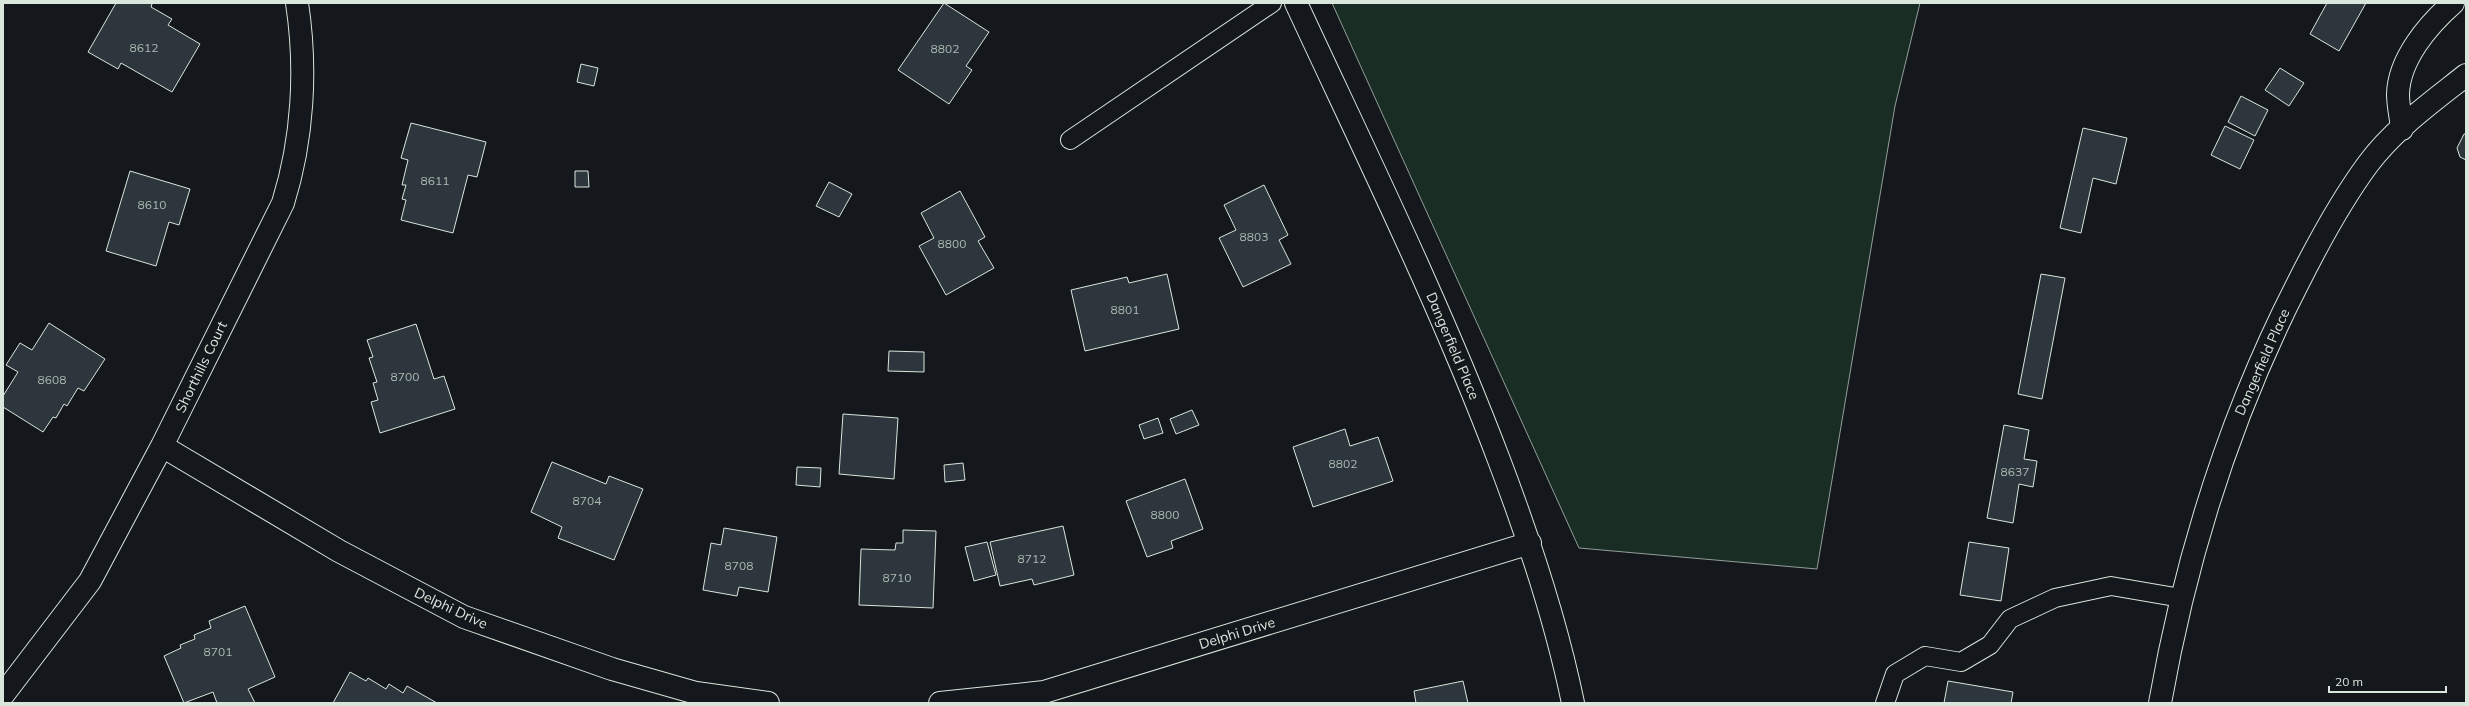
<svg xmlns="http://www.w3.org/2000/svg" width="2469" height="706" font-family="Mulish,sans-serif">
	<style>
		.green { fill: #1a2d24; stroke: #939e99 }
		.building { fill: #2c363c; stroke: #d8e6dc }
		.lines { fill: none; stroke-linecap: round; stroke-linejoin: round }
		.service-casing { stroke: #d8e6dc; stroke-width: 20 }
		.minor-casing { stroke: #d8e6dc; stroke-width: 24 }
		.service { stroke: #14181c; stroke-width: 18 }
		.minor { stroke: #14181c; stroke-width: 22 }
		.labels { text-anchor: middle; stroke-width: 3; stroke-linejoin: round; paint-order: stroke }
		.number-label { font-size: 12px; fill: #adbab4 }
		.street-label { font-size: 14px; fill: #d8e6dc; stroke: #14181c }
	</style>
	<rect width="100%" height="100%" fill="#14181c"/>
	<path class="green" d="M 1332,3 L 1920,3 L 1895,106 L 1817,569 L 1579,548 Z"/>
	<path class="building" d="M 116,3 L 150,3 L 152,4 L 151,7 L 172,19 L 168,25 L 200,44 L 172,92 L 121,63 L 118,69 L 88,52 Z
		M 944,3 L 989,32 L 966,66 L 972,70 L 949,104 L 898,70 Z
		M 2327,3 L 2366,3 L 2339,51 L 2310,34 Z
		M 581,64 L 598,68 L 594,86 L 577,82 Z
		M 2280,68 L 2304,83 L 2289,106 L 2265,90 Z
		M 2241,96 L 2268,110 L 2255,136 L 2228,122 Z
		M 411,123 L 486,142 L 477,177 L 468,175 L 453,233 L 401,220 L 406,200 L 402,199 L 406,185 L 402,185 L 408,160 L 401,158 Z
		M 2225,126 L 2254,140 L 2240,169 L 2211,155 Z
		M 2083,128 L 2127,138 L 2116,184 L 2093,178 L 2081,233 L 2060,228 Z
		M 2464,134 L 2466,134 L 2466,160 L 2460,157 L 2457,148 Z
		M 130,171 L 190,189 L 179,225 L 169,222 L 156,266 L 106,251 Z
		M 575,171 L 588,171 L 589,187 L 575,187 Z
		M 829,182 L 852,194 L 839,217 L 816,206 Z
		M 1264,185 L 1288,235 L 1279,240 L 1291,264 L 1243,287 L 1219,238 L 1236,230 L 1224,205 Z
		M 960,191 L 985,237 L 978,241 L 994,268 L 946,295 L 919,246 L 934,238 L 921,213 Z
		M 1167,274 L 1179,329 L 1085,351 L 1071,290 L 1127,277 L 1129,283 Z
		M 2041,274 L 2065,278 L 2042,399 L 2018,394 Z
		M 49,323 L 105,359 L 84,391 L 78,388 L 67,406 L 64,404 L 56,418 L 53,417 L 43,432 L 3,407 L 3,396 L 18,372 L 6,365 L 20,343 L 32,350 Z
		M 416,324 L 434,379 L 444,376 L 455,409 L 380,433 L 371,402 L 378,400 L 373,383 L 377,382 L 369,358 L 373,357 L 367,340 Z
		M 889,351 L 924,352 L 924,372 L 888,371 Z
		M 1192,410 L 1199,425 L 1176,434 L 1170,419 Z
		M 843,414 L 898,418 L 894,479 L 839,474 Z
		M 1158,418 L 1163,433 L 1144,439 L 1139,425 Z
		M 2004,425 L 2029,430 L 2024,459 L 2037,461 L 2033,487 L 2019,484 L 2013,523 L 1987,518 Z
		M 1345,429 L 1350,446 L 1378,437 L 1393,481 L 1313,507 L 1293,447 Z
		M 552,462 L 606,484 L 609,476 L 643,489 L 614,560 L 558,538 L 562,527 L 531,512 Z
		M 963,463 L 965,480 L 945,482 L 944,465 Z
		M 797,467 L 821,468 L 820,487 L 796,485 Z
		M 1185,479 L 1203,529 L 1171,541 L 1173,548 L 1147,557 L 1126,501 Z
		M 1063,526 L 1074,575 L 1034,585 L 1032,579 L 1000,586 L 990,542 Z
		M 724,528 L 777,537 L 768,592 L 739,587 L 737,596 L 703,590 L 711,543 L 721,545 Z
		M 903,530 L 936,531 L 933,608 L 859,605 L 861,549 L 895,550 L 896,543 L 903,543 Z
		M 987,542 L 996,575 L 974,581 L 965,547 Z
		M 1969,542 L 2009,548 L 2001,601 L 1960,595 Z
		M 245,606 L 275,677 L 248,689 L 255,703 L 217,703 L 213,692 L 184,703 L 164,656 L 181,648 L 180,645 L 195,639 L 194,635 L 211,628 L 209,621 Z
		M 350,672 L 366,681 L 368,678 L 386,689 L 389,684 L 403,693 L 407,686 L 437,703 L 333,703 Z
		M 1463,681 L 1468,703 L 1416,703 L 1414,691 Z
		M 1948,681 L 2013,692 L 2011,703 L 1944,703 Z"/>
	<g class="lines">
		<g class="service-casing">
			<path id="service" d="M 1070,140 L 1272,3
				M 1885,703 L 1895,674 L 1925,656 L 1961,662 L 1990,645 L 2010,619 L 2055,598 L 2111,586 L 2181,598"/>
		</g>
		<g class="minor-casing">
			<path id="minor" d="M 1296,3 C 1366,154 1440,304 1499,460 C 1529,539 1556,620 1573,703
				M 2402,129 C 2401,117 2398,106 2398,94 C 2399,59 2428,25 2453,3
				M 162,446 L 339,551 L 464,617 L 612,669 L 696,693 L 768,703
				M 3,695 L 90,581 L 162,446 L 283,203 C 303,139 307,69 297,3
				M 940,703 L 1044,692 L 1530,543
				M 2160,703 C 2186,556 2229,418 2297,285 C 2318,243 2340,202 2368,164 C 2394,129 2432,102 2466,75"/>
		</g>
		<use href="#service" class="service"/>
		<use href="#minor" class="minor"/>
	</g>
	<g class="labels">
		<g class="number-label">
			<text x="144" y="52">8612</text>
			<text x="945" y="53">8802</text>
			<text x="435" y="185">8611</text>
			<text x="152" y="209">8610</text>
			<text x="1254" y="241">8803</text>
			<text x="952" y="248">8800</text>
			<text x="1125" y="314">8801</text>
			<text x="405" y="381">8700</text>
			<text x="52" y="384">8608</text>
			<text x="1343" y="468">8802</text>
			<text x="2015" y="476">8637</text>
			<text x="587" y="505">8704</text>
			<text x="1165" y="519">8800</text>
			<text x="1032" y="563">8712</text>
			<text x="739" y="570">8708</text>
			<text x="897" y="582">8710</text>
			<text x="218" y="656">8701</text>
		</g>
		<g class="street-label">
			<text transform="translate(1453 346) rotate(67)" y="5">Dangerfield Place</text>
			<text transform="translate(2262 362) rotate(-66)" y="5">Dangerfield Place</text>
			<text transform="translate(201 367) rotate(-64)" y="5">Shorthills Court</text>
			<text transform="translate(451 608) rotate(25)" y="5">Delphi Drive</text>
			<text transform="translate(1237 633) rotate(-17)" y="5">Delphi Drive</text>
		</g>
	</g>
	<rect width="2469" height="706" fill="none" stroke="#d8e6dc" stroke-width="8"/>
	<path d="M2329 686v6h117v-6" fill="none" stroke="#d8e6dc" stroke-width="2"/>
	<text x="2335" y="686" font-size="12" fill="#d8e6dc" stroke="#14181c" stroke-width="3" paint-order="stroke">20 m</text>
</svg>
